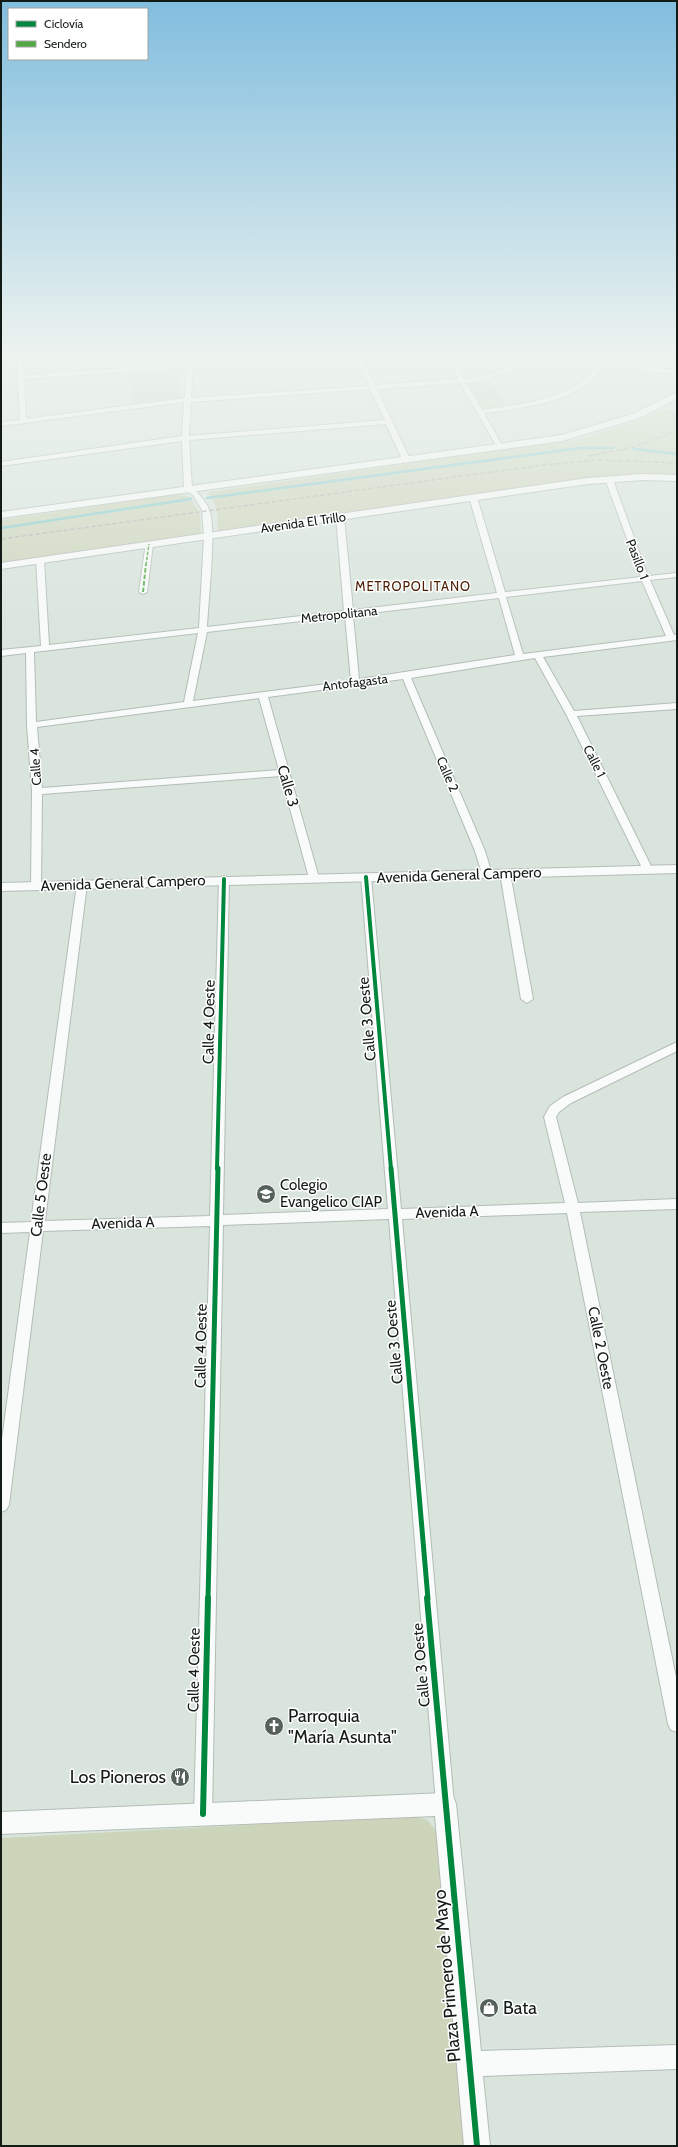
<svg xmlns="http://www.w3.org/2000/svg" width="678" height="2147" font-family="Cabin,sans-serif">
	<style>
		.green { fill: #ccd4ba }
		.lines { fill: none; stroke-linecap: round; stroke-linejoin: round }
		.stream { stroke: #88cbcf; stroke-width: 2.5 }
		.minor-casing { stroke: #b3bdb7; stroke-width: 2 }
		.tertiary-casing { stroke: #b3bdb7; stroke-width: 2 }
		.secondary-casing { stroke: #b3bdb7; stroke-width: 2 }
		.minor { fill: #f9fbfa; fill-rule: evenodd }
		.tertiary { fill: #f9fbfa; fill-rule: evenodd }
		.secondary { fill: #f9fbfa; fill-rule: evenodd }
		.rail { stroke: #b2b5b3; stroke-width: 1.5; stroke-dasharray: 4.5 2.5; stroke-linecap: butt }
		.quiet-far1 { stroke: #51a942; stroke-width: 1.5; stroke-dasharray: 3.5 1.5; stroke-linecap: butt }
		.quiet { stroke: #51a942; stroke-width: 2; stroke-dasharray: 4.5 2; stroke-linecap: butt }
		.cycleway-far2-casing { stroke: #fff; stroke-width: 6 }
		.cycleway-far1-casing { stroke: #fff; stroke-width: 8 }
		.cycleway-casing { stroke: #fff; stroke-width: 8 }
		.cycleway-far2 { stroke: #00873e; stroke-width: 4 }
		.cycleway-far1 { stroke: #00873e; stroke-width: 5 }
		.cycleway { stroke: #00873e; stroke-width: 6 }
		.labels { text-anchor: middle; stroke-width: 3; stroke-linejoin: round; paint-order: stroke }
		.far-street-label { font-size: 13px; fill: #121b16; stroke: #fff }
		.far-neighbourhood-label { font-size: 13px; letter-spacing: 1px; fill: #4c1c03; stroke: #fff }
		.street-label { font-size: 15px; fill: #121b16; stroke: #fff }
		.poi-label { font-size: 15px; fill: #121b16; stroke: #fff; text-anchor: start }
		.near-poi-label { font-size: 18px; fill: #121b16; stroke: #fff; text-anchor: start }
		.near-street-label { font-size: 18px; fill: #121b16; stroke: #fff }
	</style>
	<rect width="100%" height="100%" fill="#d8e4dc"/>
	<path class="green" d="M 179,370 L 180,399 L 133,403 L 129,372 Z
		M 488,378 L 507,406 L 483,409 L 468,384 L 471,382 Z
		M 665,409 L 677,412 L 677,474 L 604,476 L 217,533 C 219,516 217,506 208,492 L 580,439 L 628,424 Z
		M 179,494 L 190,497 L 200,514 L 201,535 L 1,564 L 1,520 Z
		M 414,1816 L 427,1820 L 438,1833 L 464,2146 L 1,2146 L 1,1838 Z"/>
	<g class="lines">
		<path class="stream" d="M 634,449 L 677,454
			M 207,498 L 580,448 L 613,448
			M 1,528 L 191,499"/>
		<g class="minor-casing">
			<path id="minor" d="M 17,356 L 23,356 L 24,375 L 187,364 L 188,356 L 194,356 L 194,363 L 297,356 L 333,356 L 193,367 L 191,398 L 369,386 L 355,356 L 361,356 L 375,385 L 458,379 L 445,356 L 451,356 L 464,379 C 488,377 505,371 524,356 L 597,363 L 600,357 L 603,356 L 605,358 L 603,363 L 677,370 L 677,374 L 601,367 C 584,402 518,409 484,413 L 503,447 L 500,449 L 497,447 L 460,383 L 377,389 L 410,459 L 406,461 L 402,459 L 386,424 L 189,440 L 192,488 C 199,493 205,501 209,509 C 217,527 208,603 207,627 L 344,611 L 336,517 L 340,515 L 344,517 L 353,610 L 497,593 L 469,497 L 473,495 L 477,497 L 505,592 L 641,577 L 605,479 L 612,477 L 648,576 L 677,573 L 677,577 L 650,580 L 674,635 L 677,634 L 677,640 L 543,657 L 574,711 L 677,703 L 677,709 L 577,716 L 653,870 L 652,872 L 648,873 L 643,870 L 566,714 L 535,658 L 411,678 L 485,851 L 492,874 L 491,876 L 487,877 L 482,874 L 475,851 L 403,679 L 268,697 L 319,878 L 318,880 L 314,881 L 309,878 L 281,776 L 42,794 L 41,885 L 40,887 L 32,887 L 31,885 L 32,791 L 27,725 L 26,653 L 1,656 L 1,650 L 41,646 L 36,560 L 40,558 L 44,560 L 49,645 L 199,628 L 204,536 L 202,510 L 193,495 L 184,489 L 182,441 L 1,466 L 1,462 L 182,436 L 184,402 L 1,426 L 1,422 L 20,420 ZM 527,360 L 595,366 C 579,399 514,405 482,410 L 466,383 L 476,382 L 512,371 ZM 187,368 L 185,398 L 26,419 L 24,379 ZM 370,389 L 385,420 L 189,436 L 191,402 ZM 642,581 L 666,636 L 523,654 L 506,597 ZM 499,598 L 515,655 L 359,679 L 353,615 ZM 345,616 L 351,681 L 193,701 L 207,632 ZM 198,633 L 184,702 L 36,722 L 34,652 ZM 259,698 L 279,770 L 42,788 L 37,727 Z
				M 146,542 L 153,544 L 147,592 L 143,594 L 139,592 Z
				M 505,870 L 510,873 L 533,999 L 527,1003 L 521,999 L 500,873 Z
				M 366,874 L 371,877 L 401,1209 L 565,1203 L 544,1117 L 550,1106 L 563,1097 L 677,1042 L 677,1051 L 571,1103 L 559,1112 L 556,1117 L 578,1203 L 677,1199 L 677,1209 L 580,1212 L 677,1682 L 677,1732 L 671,1730 L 668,1724 L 567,1213 L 402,1219 L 454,1804 L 451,1810 L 445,1813 L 439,1810 L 436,1804 L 389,1219 L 223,1225 L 212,1814 L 209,1820 L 203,1823 L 197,1820 L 194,1814 L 210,1226 L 43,1231 L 9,1505 L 6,1510 L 1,1512 L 1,1447 L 30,1232 L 1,1233 L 1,1223 L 31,1222 L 77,884 L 82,881 L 87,884 L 45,1221 L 210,1216 L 219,879 L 224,876 L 229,879 L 223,1215 L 388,1209 L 361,877 Z"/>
		</g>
		<g class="tertiary-casing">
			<path id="tertiary" d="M 677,865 L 677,873 L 1,891 L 1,883 Z
				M 445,1793 L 453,1796 L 456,1804 L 481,2051 L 677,2045 L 677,2069 L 483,2076 L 490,2146 L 464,2146 L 435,1816 L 1,1834 L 1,1812 Z"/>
		</g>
		<g class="secondary-casing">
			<path id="secondary" d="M 677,392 L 677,399 L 639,418 L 562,441 L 1,518 L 1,512 L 562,435 L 632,414 Z
				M 643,474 L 677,475 L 677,481 L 643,480 L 588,484 L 1,569 L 1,563 L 588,478 Z"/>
		</g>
		<use href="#minor" class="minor"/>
		<use href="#tertiary" class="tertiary"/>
		<use href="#secondary" class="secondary"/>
		<path class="rail" d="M 589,456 L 633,447 L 677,431
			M 1,539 L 543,465 L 599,460 L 677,463"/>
		<path class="quiet-far1" d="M 146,565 L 149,544"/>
		<path class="quiet" d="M 143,592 L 146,564"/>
		<g class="cycleway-far2-casing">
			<path id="cycleway-far2" d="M 366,877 L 391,1169
				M 217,1169 L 224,879"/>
		</g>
		<g class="cycleway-far1-casing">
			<path id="cycleway-far1" d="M 391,1168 L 428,1599
				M 208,1599 L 218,1168"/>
		</g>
		<g class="cycleway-casing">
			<path id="cycleway" d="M 427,1598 L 477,2146
				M 203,1814 L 208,1598"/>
		</g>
		<use href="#cycleway-far2" class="cycleway-far2"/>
		<use href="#cycleway-far1" class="cycleway-far1"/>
		<use href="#cycleway" class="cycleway"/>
	</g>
	<linearGradient id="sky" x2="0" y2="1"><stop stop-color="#81bdde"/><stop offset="0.54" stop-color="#edf3ef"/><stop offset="1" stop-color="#edf3ef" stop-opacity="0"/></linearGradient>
	<rect width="678" height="657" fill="url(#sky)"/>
	<defs>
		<g id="school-disc" transform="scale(1)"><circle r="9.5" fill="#57615b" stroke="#fff"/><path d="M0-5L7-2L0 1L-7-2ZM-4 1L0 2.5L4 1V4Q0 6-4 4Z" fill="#fff"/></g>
		<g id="church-disc" transform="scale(1)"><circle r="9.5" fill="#57615b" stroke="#fff"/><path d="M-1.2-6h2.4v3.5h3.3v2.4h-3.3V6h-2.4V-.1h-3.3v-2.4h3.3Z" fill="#fff"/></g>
		<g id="restaurant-disc" transform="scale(1)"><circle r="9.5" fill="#57615b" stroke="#fff"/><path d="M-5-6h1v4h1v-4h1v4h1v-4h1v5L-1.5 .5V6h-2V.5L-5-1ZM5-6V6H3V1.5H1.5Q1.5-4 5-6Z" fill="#fff"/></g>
		<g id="shop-disc" transform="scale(1)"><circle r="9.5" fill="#57615b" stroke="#fff"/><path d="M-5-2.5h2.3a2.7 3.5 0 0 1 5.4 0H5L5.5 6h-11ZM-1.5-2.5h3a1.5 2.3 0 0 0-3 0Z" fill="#fff"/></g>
	</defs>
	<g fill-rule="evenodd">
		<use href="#school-disc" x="266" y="1194"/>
		<use href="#church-disc" x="274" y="1726"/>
		<use href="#restaurant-disc" x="180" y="1777"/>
		<use href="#shop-disc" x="489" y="2008"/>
	</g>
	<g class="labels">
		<g class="far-street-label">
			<text transform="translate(303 522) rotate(-8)" y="5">Avenida El Trillo</text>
			<text transform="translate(638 559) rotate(69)" y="5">Pasillo 1</text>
			<text transform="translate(339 614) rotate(-6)" y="5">Metropolitana</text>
			<text transform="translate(355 682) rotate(-7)" y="5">Antofagasta</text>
			<text transform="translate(595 761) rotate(63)" y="5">Calle 1</text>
			<text transform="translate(35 767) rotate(-94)" y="5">Calle 4</text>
			<text transform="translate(448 774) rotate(67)" y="5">Calle 2</text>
		</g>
		<g class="far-neighbourhood-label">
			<text x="413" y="591">METROPOLITANO</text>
		</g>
		<g class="street-label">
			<text transform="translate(288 786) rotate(74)" y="5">Calle 3</text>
			<text transform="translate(459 875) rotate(-2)" y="5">Avenida General Campero</text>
			<text transform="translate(123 883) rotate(-2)" y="5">Avenida General Campero</text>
			<text transform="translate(367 1019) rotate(-95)" y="5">Calle 3 Oeste</text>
			<text transform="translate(209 1022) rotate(-89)" y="5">Calle 4 Oeste</text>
			<text transform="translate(41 1195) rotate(-83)" y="5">Calle 5 Oeste</text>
			<text transform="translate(447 1212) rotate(-2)" y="5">Avenida A</text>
			<text transform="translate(123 1223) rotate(-2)" y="5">Avenida A</text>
			<text transform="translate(394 1342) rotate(-95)" y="5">Calle 3 Oeste</text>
			<text transform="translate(201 1346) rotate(-89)" y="5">Calle 4 Oeste</text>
			<text transform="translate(601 1348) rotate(79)" y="5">Calle 2 Oeste</text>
			<text transform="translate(421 1665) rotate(-95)" y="5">Calle 3 Oeste</text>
			<text transform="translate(194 1670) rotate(-89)" y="5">Calle 4 Oeste</text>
		</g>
		<g class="poi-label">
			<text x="280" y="1190">Colegio<tspan x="280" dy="17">Evangelico CIAP</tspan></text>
		</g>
		<g class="near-poi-label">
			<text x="288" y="1722">Parroquia<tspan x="288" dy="21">"María Asunta"</tspan></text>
			<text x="166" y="1783" text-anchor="end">Los Pioneros</text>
			<text x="503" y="2014">Bata</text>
		</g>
		<g class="near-street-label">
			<text transform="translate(447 1976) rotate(-95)" y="6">Plaza Primero de Mayo</text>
		</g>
	</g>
	<rect width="678" height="2147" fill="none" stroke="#121b16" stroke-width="4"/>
	<rect x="8" y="8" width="140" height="52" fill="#ffffff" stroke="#a0a4a2"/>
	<rect x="16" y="21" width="20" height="6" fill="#00873e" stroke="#a0a4a2"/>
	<text x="44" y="28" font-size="12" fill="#121b16">Ciclovía</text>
	<rect x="16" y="41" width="20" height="6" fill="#51a942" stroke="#a0a4a2"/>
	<text x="44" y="48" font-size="12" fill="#121b16">Sendero</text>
</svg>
